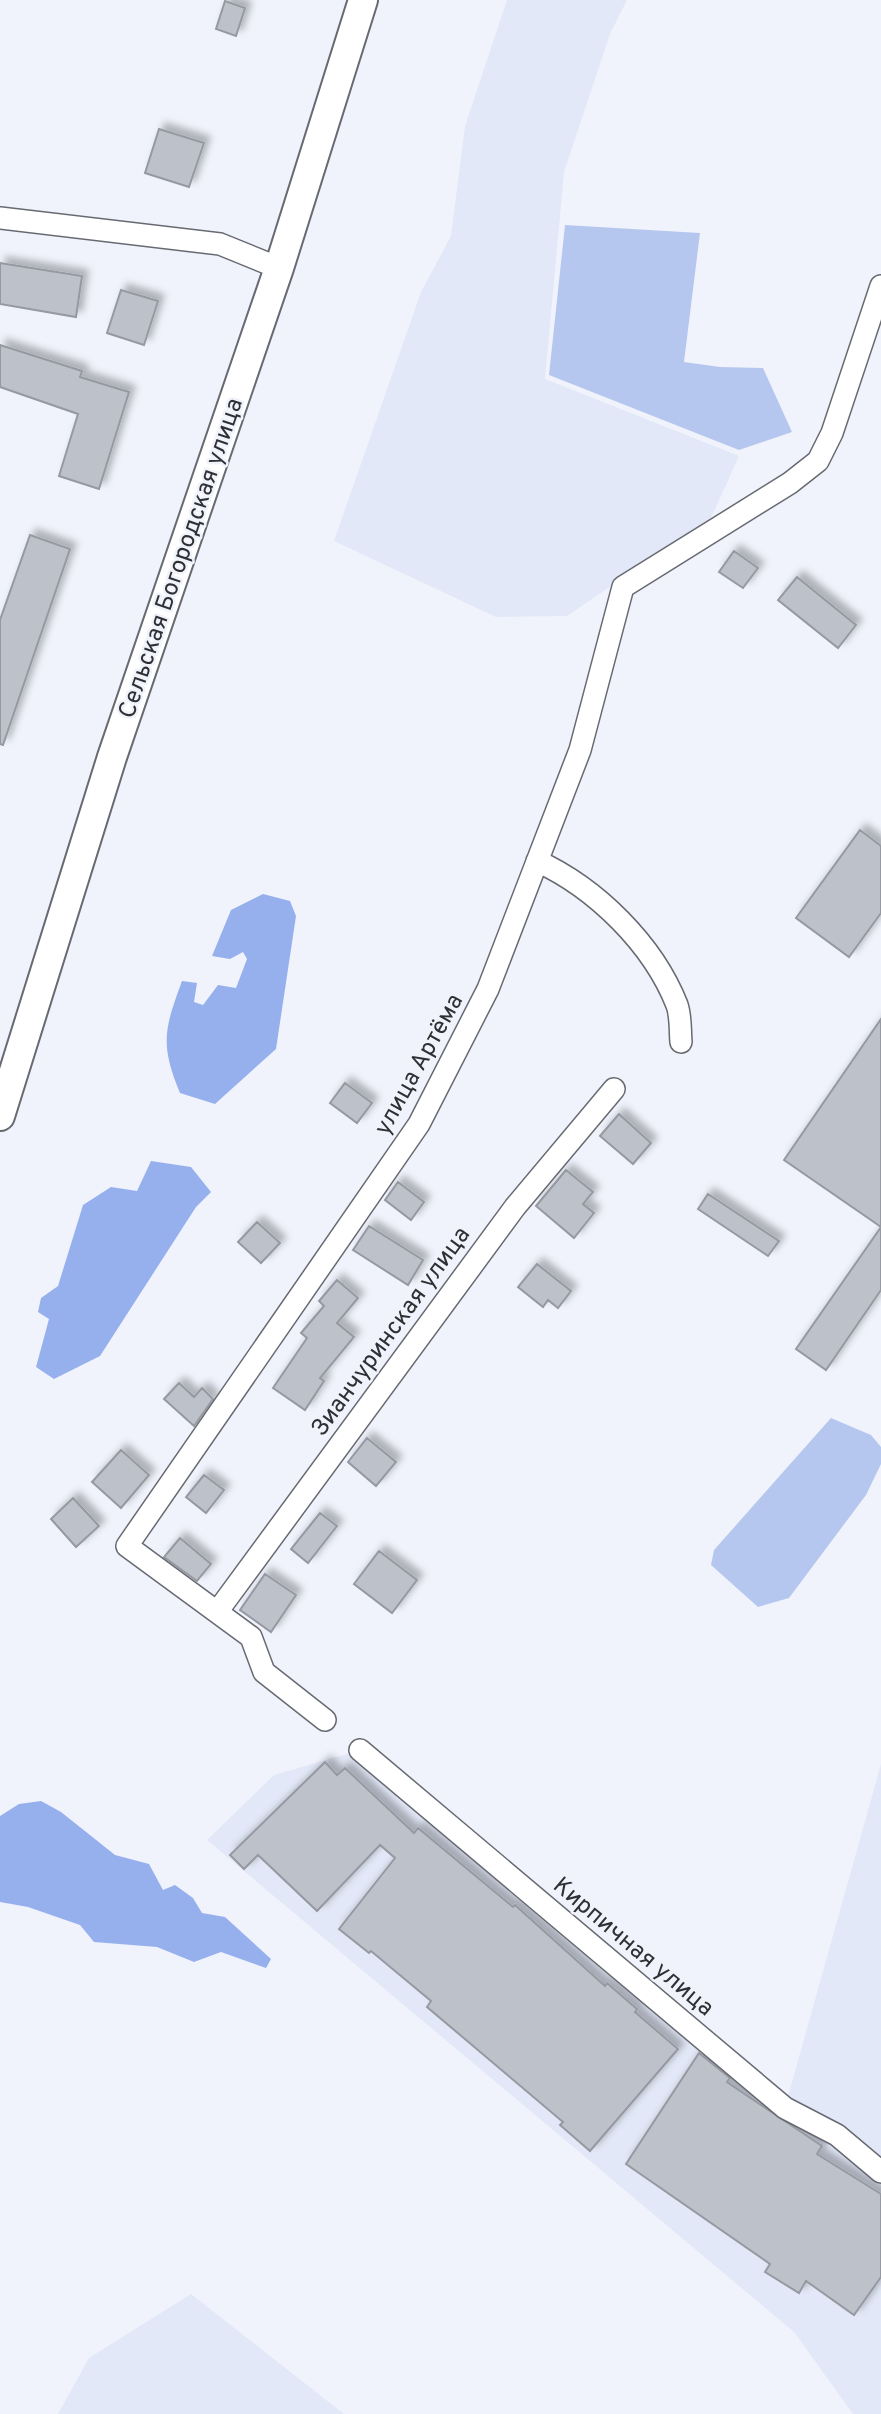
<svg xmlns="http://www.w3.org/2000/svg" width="881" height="2414" font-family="Overpass,sans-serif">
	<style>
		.built { fill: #e2e8f7 }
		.green { fill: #b6c7ef }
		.water { fill: #96b0ee }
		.building { fill: #bdc1c9; stroke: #9699a1; stroke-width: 2; filter: url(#shadow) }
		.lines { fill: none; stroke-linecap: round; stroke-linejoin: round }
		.minor-casing { stroke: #676a71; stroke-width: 24 }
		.secondary-casing { stroke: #676a71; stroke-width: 32 }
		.minor { stroke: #fff; stroke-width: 21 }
		.secondary { stroke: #fff; stroke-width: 28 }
		.labels { text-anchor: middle; stroke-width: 5; stroke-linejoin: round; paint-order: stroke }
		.street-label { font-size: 24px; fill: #2f3033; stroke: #f0f3fc }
	</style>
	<defs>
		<filter id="shadow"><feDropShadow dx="6" dy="-6" stdDeviation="3.5" flood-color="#0004"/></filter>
	</defs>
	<rect width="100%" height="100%" fill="#f0f3fc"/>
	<path class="built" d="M 507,0 L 627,0 L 610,34 L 564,172 L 545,379 L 739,456 L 711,518 L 567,616 L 496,617 L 334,541 L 421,292 L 451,236 L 465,126 Z
		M 360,1750 L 785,2107 L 881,1764 L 881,2414 L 853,2414 L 794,2332 L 207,1840 L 274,1775 Z
		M 191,2294 L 344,2414 L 58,2414 L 89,2358 Z"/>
	<path class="green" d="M 565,225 L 700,233 L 684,362 L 720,367 L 763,368 L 792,432 L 739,450 L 549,375 Z
		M 831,1418 L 871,1435 L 881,1447 L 881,1464 L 866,1495 L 789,1598 L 758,1607 L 711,1565 L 714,1550 Z"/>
	<path class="water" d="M 263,894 L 290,901 L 296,916 L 276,1049 L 215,1104 L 180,1093 C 160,1044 164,1030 182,981 L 197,983 L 194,1002 L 203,1005 L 218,985 L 236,988 L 247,959 L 243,952 L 230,959 L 212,956 L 231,910 Z
		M 151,1161 L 191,1167 L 211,1192 L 196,1207 L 100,1356 L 54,1379 L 36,1367 L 49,1319 L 38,1312 L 41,1298 L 58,1286 L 83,1205 L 111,1187 L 137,1191 Z
		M 41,1801 L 61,1812 L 115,1855 L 149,1864 L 163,1890 L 175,1885 L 193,1898 L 202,1913 L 225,1917 L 271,1959 L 266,1968 L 221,1952 L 194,1962 L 157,1947 L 94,1942 L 80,1925 L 28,1907 L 0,1902 L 0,1816 L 19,1804 Z"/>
	<path class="building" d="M 225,1 L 245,8 L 236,36 L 216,29 Z
		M 159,129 L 204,143 L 189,187 L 145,173 Z
		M 0,263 L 82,276 L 76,317 L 0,304 Z
		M 121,290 L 158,301 L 144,345 L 107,333 Z
		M 0,345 L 82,371 L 80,377 L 129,392 L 99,489 L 59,476 L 78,414 L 0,387 Z
		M 30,535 L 70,549 L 3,745 L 0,744 L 0,620 Z
		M 734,551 L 758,568 L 743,588 L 719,572 Z
		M 797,577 L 856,625 L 838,648 L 778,600 Z
		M 860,830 L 881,846 L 881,913 L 849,957 L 796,918 Z
		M 881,1019 L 881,1290 L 826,1370 L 796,1349 L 881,1227 L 784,1160 Z
		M 345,1083 L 372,1103 L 357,1123 L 330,1103 Z
		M 619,1114 L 651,1143 L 633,1164 L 600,1136 Z
		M 566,1170 L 593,1192 L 583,1204 L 594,1213 L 574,1238 L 536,1206 Z
		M 398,1182 L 424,1202 L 411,1220 L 385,1200 Z
		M 708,1194 L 779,1241 L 768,1256 L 698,1209 Z
		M 257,1222 L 280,1243 L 261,1263 L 238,1242 Z
		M 369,1226 L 423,1260 L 408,1285 L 353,1250 Z
		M 537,1264 L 571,1291 L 558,1308 L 548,1300 L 543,1307 L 518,1287 Z
		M 337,1280 L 358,1298 L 337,1323 L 354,1337 L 320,1378 L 324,1381 L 305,1410 L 273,1388 L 307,1338 L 301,1333 L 324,1306 L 319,1301 Z
		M 179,1383 L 194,1397 L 202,1388 L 213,1399 L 194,1426 L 164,1399 Z
		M 367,1438 L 396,1462 L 376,1486 L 348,1462 Z
		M 121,1450 L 149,1475 L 121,1508 L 92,1482 Z
		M 204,1475 L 224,1490 L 206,1513 L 186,1497 Z
		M 73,1498 L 99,1526 L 76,1547 L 51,1519 Z
		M 320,1513 L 337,1526 L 308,1563 L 291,1549 Z
		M 180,1538 L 211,1564 L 197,1581 L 164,1557 Z
		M 379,1551 L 417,1580 L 392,1613 L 354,1584 Z
		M 265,1574 L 296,1595 L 271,1632 L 240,1610 Z
		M 325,1762 L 337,1775 L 345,1768 L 414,1833 L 418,1828 L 513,1907 L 515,1905 L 605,1986 L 607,1983 L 637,2009 L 635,2012 L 678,2049 L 590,2151 L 560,2125 L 563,2122 L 427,2007 L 431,2001 L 371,1951 L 369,1953 L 339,1929 L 395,1858 L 380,1845 L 317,1911 L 258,1855 L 244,1869 L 230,1855 Z
		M 699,2053 L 730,2078 L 727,2082 L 822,2146 L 817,2154 L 881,2194 L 881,2277 L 854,2315 L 806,2281 L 799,2293 L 765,2272 L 770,2264 L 626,2164 Z"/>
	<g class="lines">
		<g class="minor-casing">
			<path id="minor" d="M 0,218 L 220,244 L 279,268
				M 537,861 C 596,888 653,944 677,1005 C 681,1016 680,1031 681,1042
				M 217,1612 L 515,1207 L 614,1089
				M 325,1720 L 264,1672 L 251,1637 L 127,1546 L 419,1124 L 488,989 L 580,750 L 623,587 L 790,483 L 818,461 L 832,433 L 881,286
				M 360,1750 L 785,2108 L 837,2135 L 881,2172"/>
		</g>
		<g class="secondary-casing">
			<path id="secondary" d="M 0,1116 L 112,757 L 279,268 L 363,0"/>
		</g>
		<use href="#minor" class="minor"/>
		<use href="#secondary" class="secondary"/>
	</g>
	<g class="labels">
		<g class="street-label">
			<text transform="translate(180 558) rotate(-71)" y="8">Сельская Богородская улица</text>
			<text transform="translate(418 1064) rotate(-61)" y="8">улица Артёма</text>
			<text transform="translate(390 1331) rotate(-54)" y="8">Зианчуринская улица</text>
			<text transform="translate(634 1946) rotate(40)" y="8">Кирпичная улица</text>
		</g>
	</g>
</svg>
